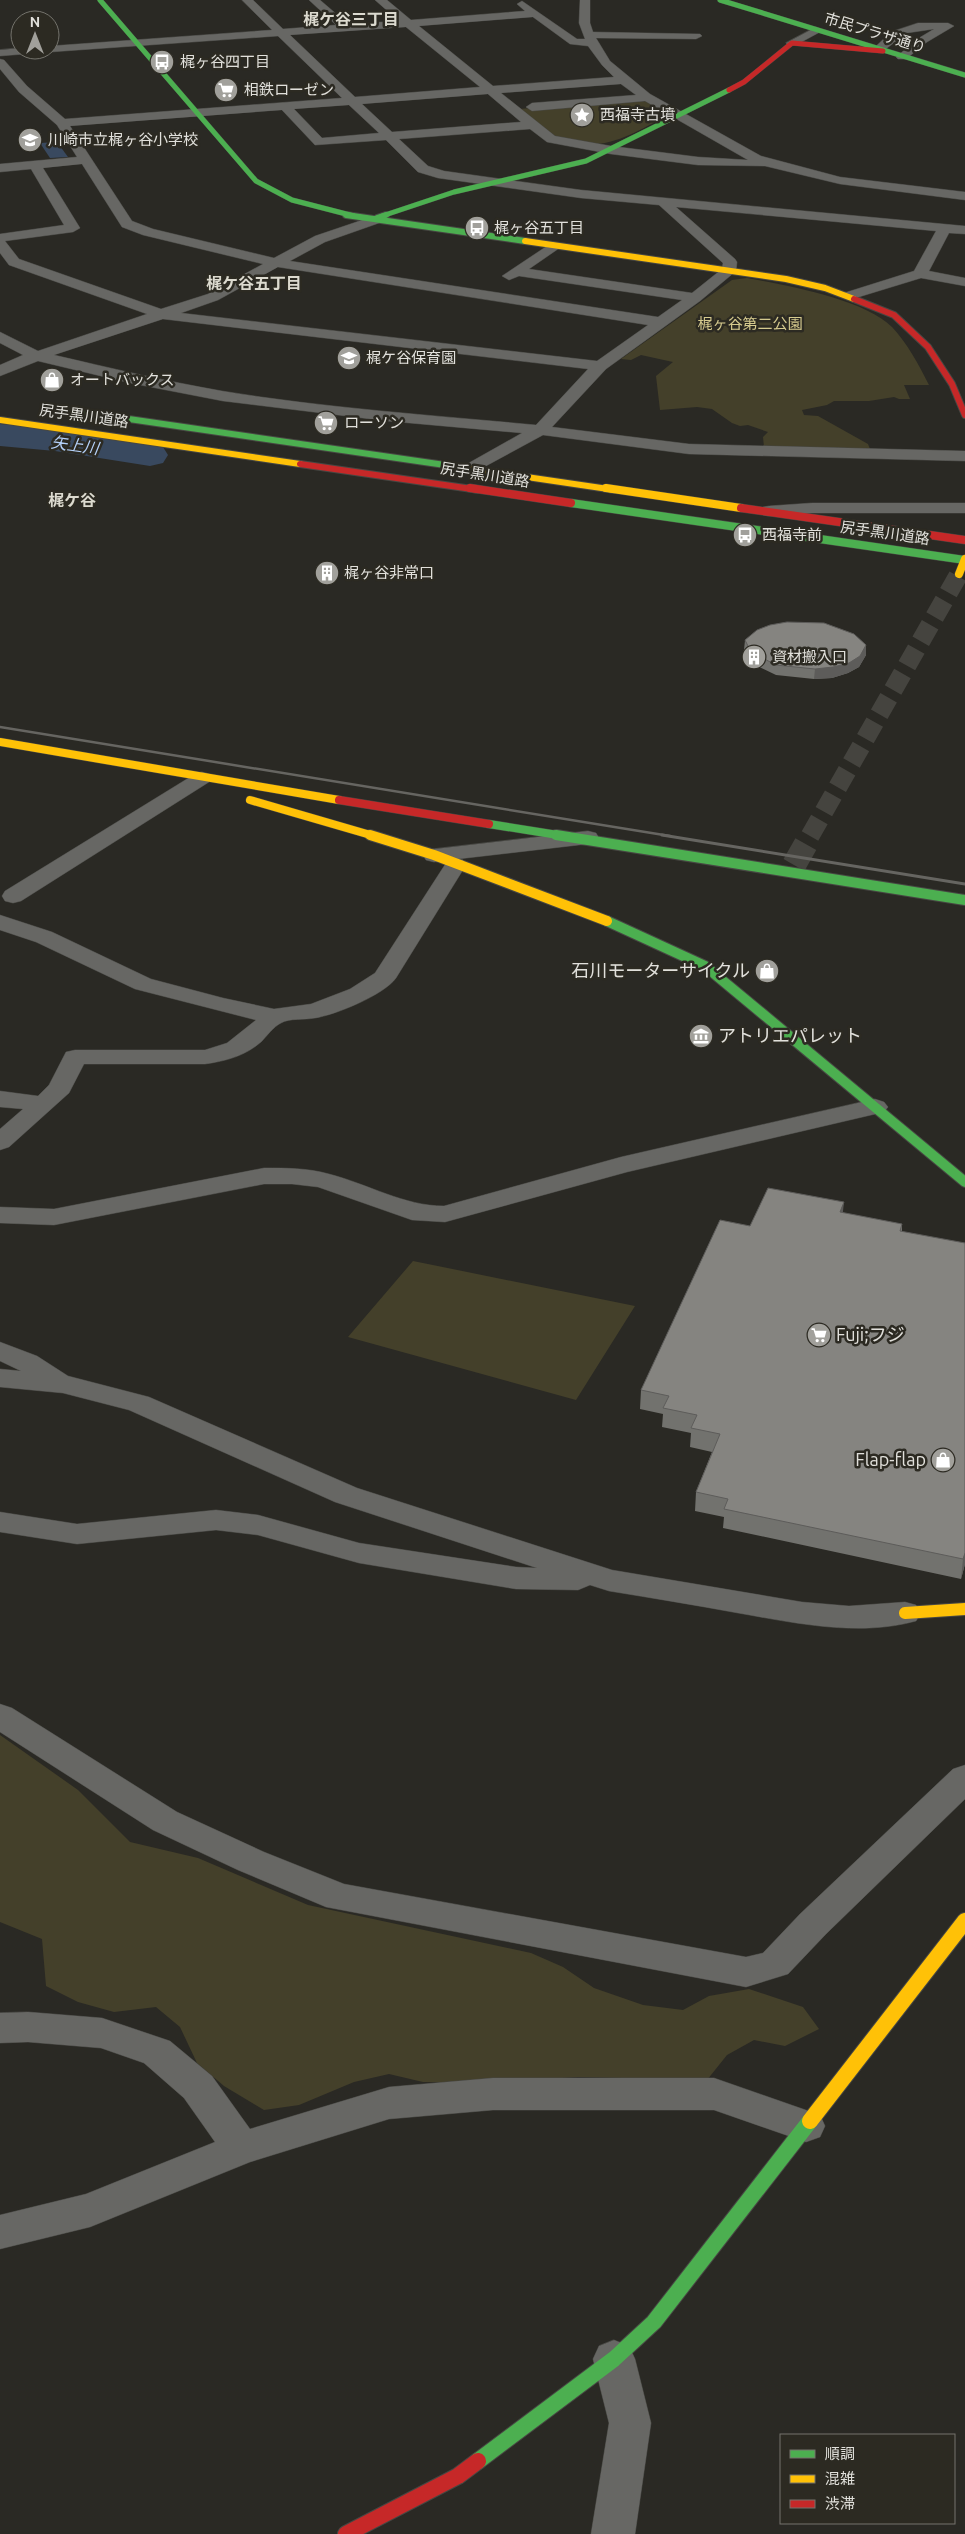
<svg xmlns="http://www.w3.org/2000/svg" width="965" height="2534" font-family="Ubuntu,'Noto Sans JP',sans-serif">
	<style>
		.green { fill: #44402a }
		.water { fill: #39495f }
		.lines { fill: none; stroke-linecap: round; stroke-linejoin: round }
		.river { fill: #39495f; fill-rule: evenodd }
		.secondary-tunnel-far1 { stroke: #45443f; stroke-width: 19; stroke-dasharray: 19 9; stroke-linecap: butt }
		.secondary-tunnel { stroke: #45443f; stroke-width: 24; stroke-dasharray: 24 12; stroke-linecap: butt }
		.street-casing { stroke: #474743; stroke-width: 1 }
		.fast-far4-casing { stroke: #474743; stroke-width: 5.5 }
		.fast-far3-casing { stroke: #474743; stroke-width: 8 }
		.fast-far2-casing { stroke: #474743; stroke-width: 9 }
		.fast-far1-casing { stroke: #474743; stroke-width: 12 }
		.fast-casing { stroke: #474743; stroke-width: 18 }
		.slow-far4-casing { stroke: #474743; stroke-width: 8 }
		.slow-far3-casing { stroke: #474743; stroke-width: 9 }
		.slow-far2-casing { stroke: #474743; stroke-width: 12 }
		.slow-far1-casing { stroke: #474743; stroke-width: 14 }
		.slow-casing { stroke: #474743; stroke-width: 18 }
		.jam-far3-casing { stroke: #474743; stroke-width: 5.5 }
		.jam-far2-casing { stroke: #474743; stroke-width: 8 }
		.jam-far1-casing { stroke: #474743; stroke-width: 9 }
		.jam-casing { stroke: #474743; stroke-width: 18 }
		.street { fill: #676764; fill-rule: evenodd }
		.fast-far4 { stroke: #4caf50; stroke-width: 5 }
		.fast-far3 { stroke: #4caf50; stroke-width: 6 }
		.fast-far2 { stroke: #4caf50; stroke-width: 8 }
		.fast-far1 { stroke: #4caf50; stroke-width: 10 }
		.fast { stroke: #4caf50; stroke-width: 16 }
		.slow-far4 { stroke: #ffc107; stroke-width: 6 }
		.slow-far3 { stroke: #ffc107; stroke-width: 8 }
		.slow-far2 { stroke: #ffc107; stroke-width: 10 }
		.slow-far1 { stroke: #ffc107; stroke-width: 12 }
		.slow { stroke: #ffc107; stroke-width: 16 }
		.jam-far3 { stroke: #c62828; stroke-width: 5 }
		.jam-far2 { stroke: #c62828; stroke-width: 6 }
		.jam-far1 { stroke: #c62828; stroke-width: 8 }
		.jam { stroke: #c62828; stroke-width: 16 }
		.rail-far1 { stroke: #666561; stroke-width: 2.5 }
		.rail { stroke: #666561; stroke-width: 3 }
		.wall { fill: #72726e }
		.shaded-wall { fill: #5d5c5a }
		.building { fill: #858480; stroke: #5d5c5a }
		.labels { text-anchor: middle; stroke-width: 5; stroke-linejoin: round; paint-order: stroke }
		.far-street-label { font-size: 15px; fill: #e1e0db; stroke: #2c2a22 }
		.far-poi-label { font-size: 15px; fill: #e1e0db; stroke: #2c2a22; text-anchor: start }
		.far-park-label { font-size: 15px; fill: #d5ca8e; stroke: #2c2a22 }
		.far-neighbourhood-label { font-size: 16px; font-weight: bold; fill: #dcdacf; stroke: #2c2a22 }
		.far-water-label { font-size: 16px; font-style: italic; fill: #b5d1f9; stroke: #2c2a22 }
		.poi-label { font-size: 18px; fill: #e1e0db; stroke: #2c2a22; text-anchor: end }
	</style>
	<rect width="100%" height="100%" fill="#2a2924"/>
	<path class="green" d="M 646,99 L 671,114 C 632,133 604,155 559,139 C 545,134 530,118 519,109 Z
		M 747,278 C 785,285 864,299 892,327 C 907,343 919,365 929,385 L 904,385 L 910,399 L 899,399 L 894,397 L 869,401 L 834,401 L 827,405 L 802,410 L 804,415 L 818,416 L 868,444 L 870,449 L 764,447 L 763,437 L 768,432 L 748,425 L 740,426 L 732,423 L 712,409 L 697,407 L 660,410 L 656,376 L 673,362 L 641,355 L 631,360 L 621,359 L 732,280 Z
		M 413,1261 L 635,1306 L 576,1400 L 348,1337 Z
		M 0,1735 L 78,1790 L 130,1842 L 198,1858 L 308,1905 L 531,1953 L 563,1967 L 594,1988 L 643,2005 L 683,2010 L 709,1996 L 749,1989 L 803,2007 L 819,2029 L 785,2046 L 754,2040 L 727,2055 L 707,2080 L 578,2077 L 486,2083 L 423,2082 L 389,2074 L 354,2082 L 299,2105 L 264,2110 L 224,2086 L 197,2063 L 180,2027 L 156,2007 L 114,2012 L 78,2002 L 46,1986 L 42,1939 L 0,1922 Z"/>
	<path class="water" d="M 57,142 L 68,157 L 50,158 L 40,143 Z"/>
	<g class="lines">
		<path class="river" d="M 0,424 L 55,429 L 150,444 L 163,447 L 168,455 L 163,463 L 150,466 L 55,451 L 0,446 Z"/>
		<path class="secondary-tunnel-far1" d="M 810,836 L 959,574"/>
		<path class="secondary-tunnel" d="M 794,865 L 811,835"/>
		<g class="street-casing">
			<path id="street" d="M 242,0 L 253,0 L 283,29 L 336,25 L 309,0 L 320,0 L 348,24 L 399,21 L 375,0 L 387,0 L 411,20 L 525,11 L 517,4 L 522,1 L 577,39 L 585,39 L 579,23 L 580,0 L 590,0 L 590,23 L 593,32 L 700,34 L 702,36 L 696,39 L 596,38 L 610,61 L 650,94 L 761,156 L 840,177 L 965,192 L 965,200 L 840,184 L 765,166 L 698,165 L 611,154 L 547,142 L 530,129 L 399,139 L 428,166 L 444,171 L 581,190 L 965,226 L 965,234 L 949,233 L 929,271 L 965,278 L 965,286 L 921,278 L 849,300 L 842,296 L 844,293 L 914,271 L 936,231 L 676,207 L 735,259 L 737,262 L 736,271 L 700,301 L 606,369 L 552,427 L 689,444 L 965,451 L 965,461 L 689,454 L 543,435 L 473,473 L 467,472 L 465,468 L 467,464 L 522,433 L 387,421 L 223,401 L 130,383 L 38,361 L 0,376 L 0,365 L 23,355 L 0,343 L 0,332 L 38,351 L 147,314 L 9,265 L 0,253 L 0,234 L 64,225 L 31,169 L 0,172 L 0,164 L 77,157 L 57,125 L 19,92 L 0,69 L 0,59 L 4,60 L 27,86 L 65,119 L 342,98 L 278,36 L 50,52 L 45,50 L 50,50 L 50,46 L 272,30 ZM 533,17 L 570,44 L 588,46 L 602,65 L 614,77 L 493,86 L 419,26 ZM 406,27 L 480,87 L 355,97 L 290,35 ZM 621,84 L 636,95 L 532,103 L 526,107 L 532,111 L 645,101 L 748,160 L 698,157 L 611,146 L 555,136 L 501,93 ZM 488,94 L 521,122 L 392,132 L 362,104 ZM 349,105 L 379,133 L 322,138 L 294,109 ZM 282,110 L 315,145 L 386,140 L 418,172 L 438,178 L 581,198 L 659,205 L 723,263 L 722,269 L 692,293 L 529,269 L 558,249 L 560,246 L 553,242 L 502,276 L 509,280 L 519,276 L 682,300 L 658,317 L 290,261 L 325,242 L 379,223 L 381,220 L 374,216 L 315,236 L 274,258 L 153,229 L 132,221 L 70,126 ZM 82,164 L 122,227 L 143,235 L 263,264 L 208,294 L 161,309 L 19,259 L 5,241 L 73,232 L 80,228 L 43,168 ZM 278,267 L 648,325 L 597,361 L 181,313 L 218,300 ZM 163,319 L 588,369 L 536,425 C 431,415 325,408 222,391 C 165,381 110,368 54,355 Z
				M 918,23 L 948,23 L 954,26 L 927,42 L 906,59 L 898,59 L 896,57 L 919,38 L 934,29 L 907,33 L 883,51 L 875,51 L 873,49 L 891,32 Z
				M 816,27 L 822,30 L 820,32 L 796,45 L 788,45 L 786,43 Z
				M 20,48 L 20,50 L 43,50 L 37,53 L 0,56 L 0,50 Z
				M 812,503 L 965,503 L 965,513 L 812,513 L 769,516 L 763,515 L 760,511 L 763,507 L 769,506 Z
				M 202,772 L 209,774 L 213,778 L 209,782 L 21,901 L 13,903 L 5,901 L 2,896 L 5,891 L 195,774 Z
				M 588,831 L 596,833 L 599,838 L 596,843 L 458,859 L 463,860 L 466,865 L 396,978 C 384,995 335,1015 315,1018 C 305,1020 289,1018 281,1023 C 273,1027 267,1036 261,1042 C 245,1056 226,1061 205,1064 L 84,1064 L 69,1093 L 9,1147 L 0,1150 L 0,1129 L 23,1109 L 0,1107 L 0,1091 L 38,1096 L 49,1085 L 66,1052 L 75,1050 L 205,1050 L 227,1043 L 256,1020 L 135,989 L 36,942 L 0,930 L 0,915 L 52,932 L 151,979 L 223,998 L 274,1009 L 311,1004 L 350,989 L 375,973 L 448,860 L 434,862 L 426,860 L 423,855 L 426,850 Z
				M 875,1099 L 884,1102 L 888,1107 L 884,1112 L 627,1172 L 445,1222 L 412,1220 L 318,1187 L 292,1184 L 264,1184 L 54,1225 L 0,1223 L 0,1207 L 54,1209 L 264,1168 C 286,1168 308,1168 329,1174 C 368,1184 404,1206 444,1206 L 621,1157 Z
				M 0,1342 L 37,1356 L 68,1376 L 149,1397 L 357,1488 L 612,1570 L 802,1602 L 849,1606 L 905,1602 L 916,1605 L 921,1613 L 916,1621 C 859,1637 795,1623 738,1613 C 695,1605 652,1598 609,1591 L 590,1585 L 578,1590 L 516,1589 L 359,1563 L 258,1535 L 216,1530 L 77,1544 L 0,1532 L 0,1512 L 77,1524 L 216,1510 L 258,1515 L 359,1543 L 516,1567 L 537,1568 L 335,1502 L 129,1410 L 63,1393 L 0,1387 L 0,1369 L 21,1371 L 0,1361 Z
				M 0,1704 L 12,1708 L 177,1812 L 264,1852 L 344,1884 L 746,1957 L 763,1953 L 800,1914 L 953,1769 L 965,1765 L 965,1799 L 826,1934 L 788,1974 L 746,1987 L 326,1907 L 238,1870 L 153,1830 L 0,1732 Z
				M 28,2012 L 102,2018 L 170,2041 L 212,2076 L 250,2129 L 389,2087 L 493,2078 L 714,2078 L 820,2115 L 825,2126 L 820,2137 L 806,2142 L 714,2110 L 493,2110 L 389,2119 L 250,2162 L 90,2227 L 0,2249 L 0,2215 L 86,2194 L 215,2142 L 184,2098 L 144,2063 L 101,2048 L 28,2042 L 0,2043 L 0,2013 Z
				M 614,2340 L 629,2346 L 635,2359 L 651,2423 L 635,2534 L 591,2534 L 609,2423 L 593,2359 L 599,2346 Z"/>
		</g>
		<g class="fast-far4-casing">
			<path id="fast-far4" d="M 100,0 L 256,181 L 292,200 L 354,216
				M 720,0 L 965,75
				M 382,216 L 454,192 L 586,161 L 729,90"/>
		</g>
		<g class="fast-far3-casing">
			<path id="fast-far3" d="M 346,215 L 525,241
				M 377,218 L 386,215
				M 74,411 L 445,465"/>
		</g>
		<g class="fast-far2-casing">
			<path id="fast-far2" d="M 571,503 L 965,560
				M 489,824 L 564,836"/>
		</g>
		<g class="fast-far1-casing">
			<path id="fast-far1" d="M 556,835 L 965,900
				M 607,921 L 705,966 L 965,1182"/>
		</g>
		<g class="fast-casing">
			<path id="fast" d="M 478,2461 L 614,2359 L 654,2322 L 810,2121"/>
		</g>
		<g class="slow-far4-casing">
			<path id="slow-far4" d="M 525,241 L 786,279 L 825,288 L 854,299
				M 0,420 L 300,464
				M 445,465 L 615,490"/>
		</g>
		<g class="slow-far3-casing">
			<path id="slow-far3" d="M 606,488 L 741,508
				M 959,574 L 965,559
				M 0,742 L 339,800
				M 250,800 L 374,836"/>
		</g>
		<g class="slow-far2-casing">
			<path id="slow-far2" d="M 370,835 L 434,855 L 607,921"/>
		</g>
		<g class="slow-far1-casing">
			<path id="slow-far1" d="M 905,1613 L 965,1609"/>
		</g>
		<g class="slow-casing">
			<path id="slow" d="M 810,2121 L 965,1921"/>
		</g>
		<g class="jam-far3-casing">
			<path id="jam-far3" d="M 729,90 L 744,82 L 792,43 L 883,51"/>
		</g>
		<g class="jam-far2-casing">
			<path id="jam-far2" d="M 854,299 L 894,315 L 928,347 L 952,384 L 965,415
				M 300,464 L 479,490"/>
		</g>
		<g class="jam-far1-casing">
			<path id="jam-far1" d="M 470,488 L 571,503
				M 741,508 L 965,540
				M 339,800 L 489,824"/>
		</g>
		<g class="jam-casing">
			<path id="jam" d="M 346,2534 L 458,2476 L 478,2461"/>
		</g>
		<use href="#street" class="street"/>
		<use href="#fast-far4" class="fast-far4"/>
		<use href="#fast-far3" class="fast-far3"/>
		<use href="#fast-far2" class="fast-far2"/>
		<use href="#fast-far1" class="fast-far1"/>
		<use href="#fast" class="fast"/>
		<use href="#slow-far4" class="slow-far4"/>
		<use href="#slow-far3" class="slow-far3"/>
		<use href="#slow-far2" class="slow-far2"/>
		<use href="#slow-far1" class="slow-far1"/>
		<use href="#slow" class="slow"/>
		<use href="#jam-far3" class="jam-far3"/>
		<use href="#jam-far2" class="jam-far2"/>
		<use href="#jam-far1" class="jam-far1"/>
		<use href="#jam" class="jam"/>
		<path class="rail-far1" d="M 0,727 L 670,836"/>
		<path class="rail" d="M 662,835 L 965,884"/>
	</g>
	<path class="wall" d="M 745,640 L 866,655 L 859,667 L 848,673 L 832,678 L 814,679 L 776,675 L 751,663 L 744,650 Z
		M 843,1213 L 902,1224 L 902,1231 L 965,1564 L 961,1579 L 723,1528 L 724,1517 L 695,1511 L 696,1492 L 712,1452 L 690,1447 L 691,1433 L 662,1427 L 663,1414 L 640,1409 L 641,1390 L 750,1226 Z"/>
	<path class="shaded-wall" d="M 866,645 L 866,655 L 859,667 L 848,673 L 832,678 L 814,679 L 815,669 Z
		M 844,1202 L 842,1220 L 840,1212 Z
		M 965,1553 L 965,1564 L 961,1579 L 963,1559 Z"/>
	<path class="building" d="M 787,622 L 824,623 L 854,634 L 866,645 L 860,656 L 849,663 L 833,667 L 815,669 L 776,665 L 751,652 L 745,640 L 757,630 L 770,625 Z
		M 768,1188 L 844,1202 L 840,1212 L 902,1224 L 900,1231 L 965,1243 L 965,1553 L 963,1559 L 724,1509 L 728,1499 L 696,1492 L 720,1434 L 691,1428 L 697,1415 L 663,1408 L 669,1396 L 641,1390 L 720,1220 L 750,1226 Z"/>
	<defs>
		<g id="bus-disc" transform="scale(1.25)"><circle r="9.5" fill="#a1a09b" stroke="#2c2a22"/><path d="M-5-6H5V4H4V6H2V4H-2V6H-4V4H-5ZM-3.5-4V0h7V-4ZM-3.5 1.2v1.5H-2V1.2ZM2 1.2v1.5H3.5V1.2Z" fill="#fff"/></g>
		<g id="supermarket-disc" transform="scale(1.25)"><circle r="9.5" fill="#a1a09b" stroke="#2c2a22"/><path d="M-6-5.5h2.5l.6 2H6L4.5 2H-2.5L-4.4-4H-6ZM-1.5 3.2a1.3 1.3 0 1 0 .1 0ZM3 3.2a1.3 1.3 0 1 0 .1 0Z" fill="#fff"/></g>
		<g id="sight-disc" transform="scale(1.25)"><circle r="9.5" fill="#a1a09b" stroke="#2c2a22"/><path d="M0-6L1.8-2.2L6-1.7L2.9 1.2L3.7 5.4L0 3.3L-3.7 5.4L-2.9 1.2L-6-1.7L-1.8-2.2Z" fill="#fff"/></g>
		<g id="school-disc" transform="scale(1.25)"><circle r="9.5" fill="#a1a09b" stroke="#2c2a22"/><path d="M0-5L7-2L0 1L-7-2ZM-4 1L0 2.5L4 1V4Q0 6-4 4Z" fill="#fff"/></g>
		<g id="shop-disc" transform="scale(1.25)"><circle r="9.5" fill="#a1a09b" stroke="#2c2a22"/><path d="M-5-2.5h2.3a2.7 3.5 0 0 1 5.4 0H5L5.5 6h-11ZM-1.5-2.5h3a1.5 2.3 0 0 0-3 0Z" fill="#fff"/></g>
		<g id="building-disc" transform="scale(1.25)"><circle r="9.5" fill="#a1a09b" stroke="#2c2a22"/><path d="M-4-6H4V6H1V3H-1V6H-4ZM-2.5-4.3h1.7v1.8h-1.7ZM.8-4.3h1.7v1.8H.8ZM-2.5-1h1.7V.8h-1.7ZM.8-1h1.7V.8H.8Z" fill="#fff"/></g>
		<g id="museum-disc" transform="scale(1.25)"><circle r="9.5" fill="#a1a09b" stroke="#2c2a22"/><path d="M0-6L6-3V-2H-6V-3ZM-5-1h2V3h-2ZM-1-1h2V3h-2ZM3-1h2V3H3ZM-6 4H6V6H-6Z" fill="#fff"/></g>
	</defs>
	<g fill-rule="evenodd">
		<use href="#bus-disc" x="162" y="62"/>
		<use href="#supermarket-disc" x="226" y="90"/>
		<use href="#sight-disc" x="582" y="115"/>
		<use href="#school-disc" x="30" y="140"/>
		<use href="#bus-disc" x="477" y="228"/>
		<use href="#school-disc" x="349" y="358"/>
		<use href="#shop-disc" x="52" y="380"/>
		<use href="#supermarket-disc" x="326" y="423"/>
		<use href="#bus-disc" x="745" y="535"/>
		<use href="#building-disc" x="327" y="573"/>
		<use href="#building-disc" x="754" y="657"/>
		<use href="#shop-disc" x="767" y="971"/>
		<use href="#museum-disc" x="701" y="1036"/>
		<use href="#supermarket-disc" x="819" y="1335"/>
		<use href="#shop-disc" x="943" y="1460"/>
	</g>
	<g class="labels">
		<g class="far-street-label">
			<text transform="translate(875 33) rotate(17)" y="5">市民プラザ通り</text>
			<text transform="translate(84 416) rotate(8)" y="5">尻手黒川道路</text>
			<text transform="translate(485 475) rotate(9)" y="5">尻手黒川道路</text>
			<text transform="translate(885 533) rotate(8)" y="5">尻手黒川道路</text>
		</g>
		<g class="far-poi-label">
			<text x="180" y="67">梶ヶ谷四丁目</text>
			<text x="244" y="95">相鉄ローゼン</text>
			<text x="600" y="120">西福寺古墳</text>
			<text x="48" y="145">川崎市立梶ヶ谷小学校</text>
			<text x="494" y="233">梶ヶ谷五丁目</text>
			<text x="366" y="363">梶ケ谷保育園</text>
			<text x="70" y="385">オートバックス</text>
			<text x="344" y="428">ローソン</text>
			<text x="762" y="540">西福寺前</text>
			<text x="344" y="578">梶ヶ谷非常口</text>
			<text x="772" y="662">資材搬入口</text>
		</g>
		<g class="far-park-label">
			<text x="750" y="329">梶ヶ谷第二公園</text>
		</g>
		<g class="far-neighbourhood-label">
			<text x="351" y="25">梶ケ谷三丁目</text>
			<text x="254" y="289">梶ケ谷五丁目</text>
			<text x="72" y="506">梶ケ谷</text>
		</g>
		<g class="far-water-label">
			<text transform="translate(75 445) rotate(8)" y="6">矢上川</text>
		</g>
		<g class="poi-label">
			<text x="750" y="977">石川モーターサイクル</text>
			<text x="718" y="1042" text-anchor="start">アトリエパレット</text>
			<text x="836" y="1341" text-anchor="start">Fuji;フジ</text>
			<text x="926" y="1466">Flap-flap</text>
		</g>
	</g>
	<rect x="780" y="2434" width="175" height="90" fill="#2c2a22" stroke="#74736c"/>
	<rect x="790" y="2450" width="25" height="8" fill="#4caf50" stroke="#74736c"/>
	<text x="825" y="2459" font-size="15" fill="#e1e0db">順調</text>
	<rect x="790" y="2475" width="25" height="8" fill="#ffc107" stroke="#74736c"/>
	<text x="825" y="2484" font-size="15" fill="#e1e0db">混雑</text>
	<rect x="790" y="2500" width="25" height="8" fill="#c62828" stroke="#74736c"/>
	<text x="825" y="2509" font-size="15" fill="#e1e0db">渋滞</text>
	<g transform="translate(35 35)"><circle r="24" fill="#2c2a22" stroke="#74736c"/>
	<path d="M0-4L9 19L0 12L-9 19Z" fill="#a1a09b"/>
	<text y="-8" font-size="14" font-weight="bold" text-anchor="middle" fill="#e1e0db">N</text>
	</g>
</svg>
